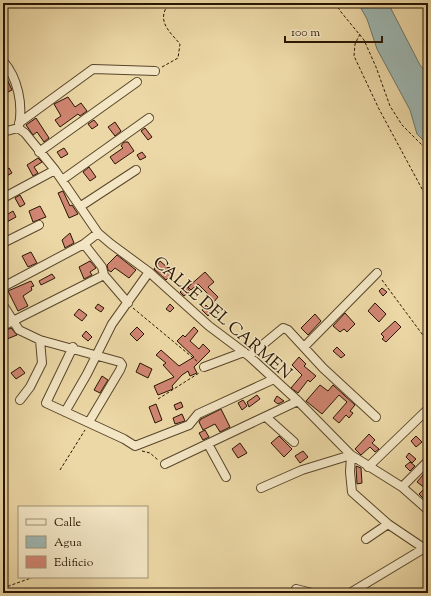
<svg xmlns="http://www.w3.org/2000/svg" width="431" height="596" font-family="'Sorts Mill Goudy',serif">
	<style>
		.water { fill: #9db7b2; stroke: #6e766b }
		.building { fill: #d18673; stroke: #281501 }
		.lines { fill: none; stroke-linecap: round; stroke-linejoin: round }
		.minor-casing { stroke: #59462a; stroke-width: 10 }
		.path { stroke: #281501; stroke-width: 1; stroke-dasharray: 3 2; stroke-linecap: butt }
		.minor { stroke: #f3e6c5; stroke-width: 8 }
		.labels { text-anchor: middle; stroke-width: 3; stroke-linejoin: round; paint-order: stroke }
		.street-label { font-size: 17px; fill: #281501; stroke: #f3e6c5 }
	</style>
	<rect width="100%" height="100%" fill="#ecd8a6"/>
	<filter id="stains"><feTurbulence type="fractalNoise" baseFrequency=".005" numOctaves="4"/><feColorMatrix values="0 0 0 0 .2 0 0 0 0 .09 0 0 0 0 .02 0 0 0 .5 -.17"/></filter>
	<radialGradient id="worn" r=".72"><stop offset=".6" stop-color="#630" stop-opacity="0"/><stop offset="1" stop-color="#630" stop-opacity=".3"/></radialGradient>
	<path class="water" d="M 358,3 L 388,3 L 420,65 L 428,75 L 428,145 L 417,134 L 410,110 L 377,49 L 367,19 Z"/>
	<path class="building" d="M 3,70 L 12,90 L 6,93 L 3,88 Z
		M 68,97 L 75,107 L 81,103 L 87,111 L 80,116 L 78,114 L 60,127 L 55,120 L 61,116 L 54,104 Z
		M 36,118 L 49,138 L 44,142 L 37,132 L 33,135 L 26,125 Z
		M 94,120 L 98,125 L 92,129 L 88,124 Z
		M 115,122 L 121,131 L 115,136 L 108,127 Z
		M 145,128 L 152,137 L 148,140 L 141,131 Z
		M 124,142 L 128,142 L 134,151 L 115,164 L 110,157 L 123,148 L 121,146 Z
		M 64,148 L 68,154 L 61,158 L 57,152 Z
		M 142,152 L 146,157 L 140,160 L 137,155 Z
		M 38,158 L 42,162 L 34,167 L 38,173 L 33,176 L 27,165 Z
		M 89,167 L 96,177 L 90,181 L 83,172 Z
		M 9,168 L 12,173 L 3,178 L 3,171 Z
		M 63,191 L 70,206 L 72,205 L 78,214 L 69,218 L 58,193 Z
		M 20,195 L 25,204 L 20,207 L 15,198 Z
		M 40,206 L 46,217 L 33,222 L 29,211 Z
		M 13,211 L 16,217 L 3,224 L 3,217 Z
		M 70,233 L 74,243 L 65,248 L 62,240 Z
		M 31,252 L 37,263 L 28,267 L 22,256 Z
		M 117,255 L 136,270 L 129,278 L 115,268 L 111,272 L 108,270 L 107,265 Z
		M 90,261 L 96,268 L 90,272 L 92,275 L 84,279 L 79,267 Z
		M 160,261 L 168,268 L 169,267 L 174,272 L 166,280 L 154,269 Z
		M 205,272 L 214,282 L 208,287 L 218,297 L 213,303 L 207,297 L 209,295 L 198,284 L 191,290 L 188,287 Z
		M 52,274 L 55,278 L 41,285 L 39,281 Z
		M 31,281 L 34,286 L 31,287 L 32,290 L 23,296 L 28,306 L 18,311 L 8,291 Z
		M 186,286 L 190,291 L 184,296 L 180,292 Z
		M 382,288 L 387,292 L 383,296 L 379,291 Z
		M 375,303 L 386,314 L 379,322 L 368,311 Z
		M 98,304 L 104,308 L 101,312 L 95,308 Z
		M 170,304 L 174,308 L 170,312 L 166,309 Z
		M 206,305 L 212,311 L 208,316 L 202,310 Z
		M 79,309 L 87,315 L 82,321 L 74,315 Z
		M 345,313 L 355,324 L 347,332 L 344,329 L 340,332 L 333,326 Z
		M 315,314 L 321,321 L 308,335 L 301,328 Z
		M 395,321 L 401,327 L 386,342 L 382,339 L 384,337 L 381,334 Z
		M 137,327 L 144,334 L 137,341 L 130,334 Z
		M 194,327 L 198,331 L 190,341 L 199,349 L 203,344 L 210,351 L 194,367 L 197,373 L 190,376 L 188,371 L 182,375 L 172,386 L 173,389 L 158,395 L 154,386 L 174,377 L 163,365 L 166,363 L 156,355 L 161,350 L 179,366 L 194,357 L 177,341 L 183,335 L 185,337 Z
		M 11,328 L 17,335 L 7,339 L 4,331 Z
		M 86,331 L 92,337 L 88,341 L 82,336 Z
		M 337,347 L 345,355 L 341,358 L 333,351 Z
		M 299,357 L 306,364 L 304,366 L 316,376 L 310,382 L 308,380 L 298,393 L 291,388 L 302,375 L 292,365 Z
		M 140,363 L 152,369 L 148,378 L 136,372 Z
		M 20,367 L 25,373 L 16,379 L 11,373 Z
		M 102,376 L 108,380 L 100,393 L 94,390 Z
		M 320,385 L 328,391 L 333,385 L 355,405 L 350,411 L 353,413 L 349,418 L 346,415 L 339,423 L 333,418 L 347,402 L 339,395 L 322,414 L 306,401 Z
		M 257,395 L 260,399 L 249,407 L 247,402 Z
		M 277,396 L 284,401 L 278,404 L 274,401 Z
		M 243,400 L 247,406 L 242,410 L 238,403 Z
		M 181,402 L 183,407 L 176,410 L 174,405 Z
		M 156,404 L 162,420 L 155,423 L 149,407 Z
		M 221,409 L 230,427 L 220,432 L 215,424 L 203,430 L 199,422 L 201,419 Z
		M 182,414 L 185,421 L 175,424 L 173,418 Z
		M 205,430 L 209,437 L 203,440 L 199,433 Z
		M 369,434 L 375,440 L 372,443 L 379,449 L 375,452 L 370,447 L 361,455 L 355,449 Z
		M 279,436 L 292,449 L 284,457 L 271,443 Z
		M 416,436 L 422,442 L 416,447 L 411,441 Z
		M 240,443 L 247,453 L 238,458 L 232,449 Z
		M 303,451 L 308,457 L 300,463 L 295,456 Z
		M 409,453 L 416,459 L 412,463 L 406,457 Z
		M 410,462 L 415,466 L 410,471 L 405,466 Z
		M 356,466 L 361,468 L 362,483 L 357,484 Z
		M 427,470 L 428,471 L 428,503 L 419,494 L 425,488 L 417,482 Z"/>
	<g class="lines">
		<g class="minor-casing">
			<path id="minor" d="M 3,61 C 18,78 23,104 19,126
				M 3,102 L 3,114
				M 19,123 L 93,69 L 155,71
				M 18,128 L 25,133 L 55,170 L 98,233 L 111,244 L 149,272 L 209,326 L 249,356 L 298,401 L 351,455 L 402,487 L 428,510
				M 3,132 L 18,128
				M 39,152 L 137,82
				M 62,180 L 149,118
				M 3,198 L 55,170
				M 81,206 L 136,170
				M 3,243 L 39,225
				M 84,244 L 102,267 L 104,275 L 128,303
				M 3,287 L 84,244 L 98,233
				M 3,305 L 19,330 L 40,340 L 120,362 L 122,365 L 120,370 L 89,422
				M 3,326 L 104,275
				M 73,347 L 46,403 L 124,439 L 135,446 L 189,425 L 198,414 L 274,379
				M 304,347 L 377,273
				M 249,356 L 283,328 L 288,330 L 323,368 L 376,417
				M 204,367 L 244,352
				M 20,400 L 30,387 L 42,363 L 40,340
				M 65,412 L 87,374 L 112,324 L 149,272
				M 266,417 L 294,442
				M 208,444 L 226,477
				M 165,464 L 298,401
				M 368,467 L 428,409
				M 402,487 L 428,461
				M 261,488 L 302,470 L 351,455 L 350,472 L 352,492 L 388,524 L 428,551
				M 366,539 L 388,524
				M 296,589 L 312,593
				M 350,593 L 423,549"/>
		</g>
		<path class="path" d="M 335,3 L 341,12 L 364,40 L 376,67 L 390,106 L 402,125 L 428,151
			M 360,34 L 355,44 L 354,56 L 379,109 L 428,200
			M 162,67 L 178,58 L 180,44 C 171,33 158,23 166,8 L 175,3
			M 382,280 L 428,342
			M 133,308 L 198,362
			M 158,399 L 199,373
			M 142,451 L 150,453 L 158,460
			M 60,470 L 85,430
			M 3,588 L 34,577"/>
		<use href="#minor" class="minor"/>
	</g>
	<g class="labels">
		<g class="street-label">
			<text transform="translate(223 317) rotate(41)" y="6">CALLE DEL CARMEN</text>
		</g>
	</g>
	<rect width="431" height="596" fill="none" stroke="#ecd8a6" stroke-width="16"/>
	<rect x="4" y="4" width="423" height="588" fill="none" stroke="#281501" stroke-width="2"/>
	<rect x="8" y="8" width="415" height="580" fill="none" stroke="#281501"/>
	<rect x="18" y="506" width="130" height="72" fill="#f3e6c5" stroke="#a29277"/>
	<rect x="26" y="519" width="20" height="6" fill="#f3e6c5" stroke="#a29277"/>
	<text x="54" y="526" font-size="12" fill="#281501">Calle</text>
	<rect x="26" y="536" width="20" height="12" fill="#9db7b2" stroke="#a29277"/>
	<text x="54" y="546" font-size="12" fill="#281501">Agua</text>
	<rect x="26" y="556" width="20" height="12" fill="#d18673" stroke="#a29277"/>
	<text x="54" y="566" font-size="12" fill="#281501">Edificio</text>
	<path d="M285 36v6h97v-6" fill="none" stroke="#281501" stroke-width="2"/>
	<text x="291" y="36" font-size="12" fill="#281501" stroke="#f3e6c5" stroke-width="3" paint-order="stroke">100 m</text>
	<rect width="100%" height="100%" filter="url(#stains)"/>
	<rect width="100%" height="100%" fill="url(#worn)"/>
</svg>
